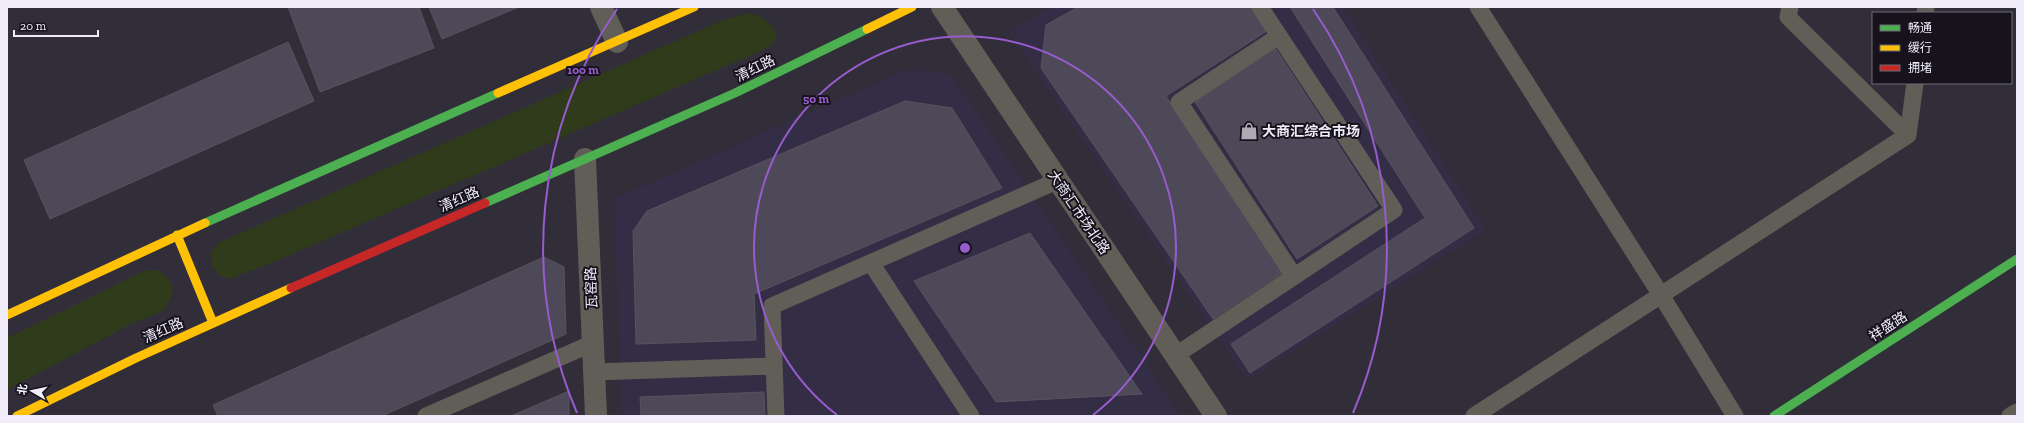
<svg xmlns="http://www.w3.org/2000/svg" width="2024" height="423" font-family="'Zilla Slab','Noto Sans SC',serif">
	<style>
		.built { fill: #342d46 }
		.green { fill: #2f3b1b }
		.building { fill: #4e4958; stroke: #57535d }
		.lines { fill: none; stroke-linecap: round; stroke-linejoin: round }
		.lane { stroke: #615e58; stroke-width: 17 }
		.street { stroke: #615e58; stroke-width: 22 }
		.fast { stroke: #4caf50; stroke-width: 9 }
		.slow { stroke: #ffc107; stroke-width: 9 }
		.jam { stroke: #c62828; stroke-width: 9 }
		.ring { fill: none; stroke: #985cce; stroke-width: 2 }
		.labels { text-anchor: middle; stroke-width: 4; stroke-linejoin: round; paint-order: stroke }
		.street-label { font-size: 14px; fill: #f0ecfa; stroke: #16131d }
		.poi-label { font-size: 14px; font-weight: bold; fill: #f0ecfa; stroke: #16131d; text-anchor: start }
		.centre { fill: #985cce; stroke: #16131d; stroke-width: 2 }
		.ring-label { font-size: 12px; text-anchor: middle; font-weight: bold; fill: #985cce; stroke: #16131d; stroke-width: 4; stroke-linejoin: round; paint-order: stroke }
	</style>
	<rect width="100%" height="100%" fill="#312e39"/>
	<path class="built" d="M 1049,7 L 1343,7 L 1486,230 L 1247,380 L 1009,32 Z
		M 909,69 L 951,75 L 1181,416 L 622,416 L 614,199 Z"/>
	<path class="green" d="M 747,13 C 763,16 771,20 777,36 L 770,47 L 283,258 L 230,279 L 220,276 L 212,266 L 210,253 L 218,243 L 721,21 Z
		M 159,270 L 169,279 L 173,288 L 171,298 L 163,311 L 129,325 L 7,390 L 7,338 L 144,271 Z"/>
	<path class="building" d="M 288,7 L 419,7 L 434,48 L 320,92 Z
		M 429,7 L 519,7 L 442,39 Z
		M 1078,7 L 1255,7 L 1270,29 L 1166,96 L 1284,272 L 1213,319 L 1041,68 L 1046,25 Z
		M 1290,7 L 1333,7 L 1474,228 L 1250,373 L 1231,344 L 1425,218 Z
		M 288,42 L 314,101 L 50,219 L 24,160 Z
		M 1276,49 L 1378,206 L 1297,259 L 1195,102 Z
		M 905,101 L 952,108 L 1002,188 L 754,294 L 756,340 L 636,344 L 633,231 L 647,211 Z
		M 1030,233 L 1142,394 L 996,402 L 914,281 Z
		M 544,257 L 564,267 L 566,334 L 382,416 L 218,416 L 213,405 Z
		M 569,391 L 569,416 L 511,416 Z
		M 764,392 L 765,416 L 641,416 L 640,397 Z"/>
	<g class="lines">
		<path class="lane" d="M 1478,7 L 1661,295 L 1908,135 L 1915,83
			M 1790,7 L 1788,17 L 1908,135
			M 1925,13 L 1926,7
			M 1279,36 L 1179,102 L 1294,276
			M 871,263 L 971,416
			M 1176,355 L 1394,210 L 1260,7
			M 594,372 L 774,366
			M 426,416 L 593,343
			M 776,416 L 772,306 L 1059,180
			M 1474,416 L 1661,295 L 1735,416
			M 2010,416 L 2017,412"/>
		<path class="street" d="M 601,7 L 617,42
			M 942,7 L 1216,416
			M 585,159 L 596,416"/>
		<path class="fast" d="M 485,203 L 735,93 L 867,29
			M 205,223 L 498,93
			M 1774,416 L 2017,259"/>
		<path class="slow" d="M 867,29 L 912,7
			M 498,93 L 694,7
			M 177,235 L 213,323
			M 7,315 L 205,223
			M 17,416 L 136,358 L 291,288"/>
		<path class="jam" d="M 291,288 L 485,203"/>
	</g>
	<g class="ring">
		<path d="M837 415A211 211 0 1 1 1093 415"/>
		<path d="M577 413A422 422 0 0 1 617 9M1313 9A422 422 0 0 1 1353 413"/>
	</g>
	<defs>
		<g id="shop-bare" transform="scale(1.38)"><path d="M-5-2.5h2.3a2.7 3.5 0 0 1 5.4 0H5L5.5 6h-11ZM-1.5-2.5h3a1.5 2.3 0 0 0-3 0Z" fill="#adaab6" stroke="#16131d" stroke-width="2.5" paint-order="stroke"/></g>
	</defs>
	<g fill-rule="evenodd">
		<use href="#shop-bare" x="1249" y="131"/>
	</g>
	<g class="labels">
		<g class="street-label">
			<text transform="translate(755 68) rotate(-26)" y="5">清红路</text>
			<text transform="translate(459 199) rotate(-24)" y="5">清红路</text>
			<text transform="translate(1079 212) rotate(56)" y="5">大商汇市场北路</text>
			<text transform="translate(591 288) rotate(-92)" y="5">瓦窑路</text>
			<text transform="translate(1888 326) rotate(-33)" y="5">祥盛路</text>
			<text transform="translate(163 330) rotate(-24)" y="5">清红路</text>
		</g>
		<g class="poi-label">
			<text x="1262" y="136">大商汇综合市场</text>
		</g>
	</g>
	<circle cx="965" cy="248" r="6" class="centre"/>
	<g class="ring-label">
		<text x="583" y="74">100 m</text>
		<text x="816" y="103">50 m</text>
	</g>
	<rect width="2024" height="423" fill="none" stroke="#f0ecfa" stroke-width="16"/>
	<rect x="1872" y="12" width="140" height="72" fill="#16131d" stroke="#6d6a75"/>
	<rect x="1880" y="25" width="20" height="6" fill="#4caf50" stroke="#6d6a75"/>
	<text x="1908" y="32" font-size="12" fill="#f0ecfa">畅通</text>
	<rect x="1880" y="45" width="20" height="6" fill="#ffc107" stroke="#6d6a75"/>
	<text x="1908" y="52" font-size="12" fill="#f0ecfa">缓行</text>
	<rect x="1880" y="65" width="20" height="6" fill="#c62828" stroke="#6d6a75"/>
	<text x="1908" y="72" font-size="12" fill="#f0ecfa">拥堵</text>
	<g transform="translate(32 391) rotate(279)" stroke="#16131d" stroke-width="3" paint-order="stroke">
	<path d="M0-3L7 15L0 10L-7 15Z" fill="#f0ecfa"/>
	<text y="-6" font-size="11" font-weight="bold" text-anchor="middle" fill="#f0ecfa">北</text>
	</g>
	<path d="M14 30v6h84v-6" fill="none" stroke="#f0ecfa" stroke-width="2"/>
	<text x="20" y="30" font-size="12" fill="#f0ecfa" stroke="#16131d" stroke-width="3" paint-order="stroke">20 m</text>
</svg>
